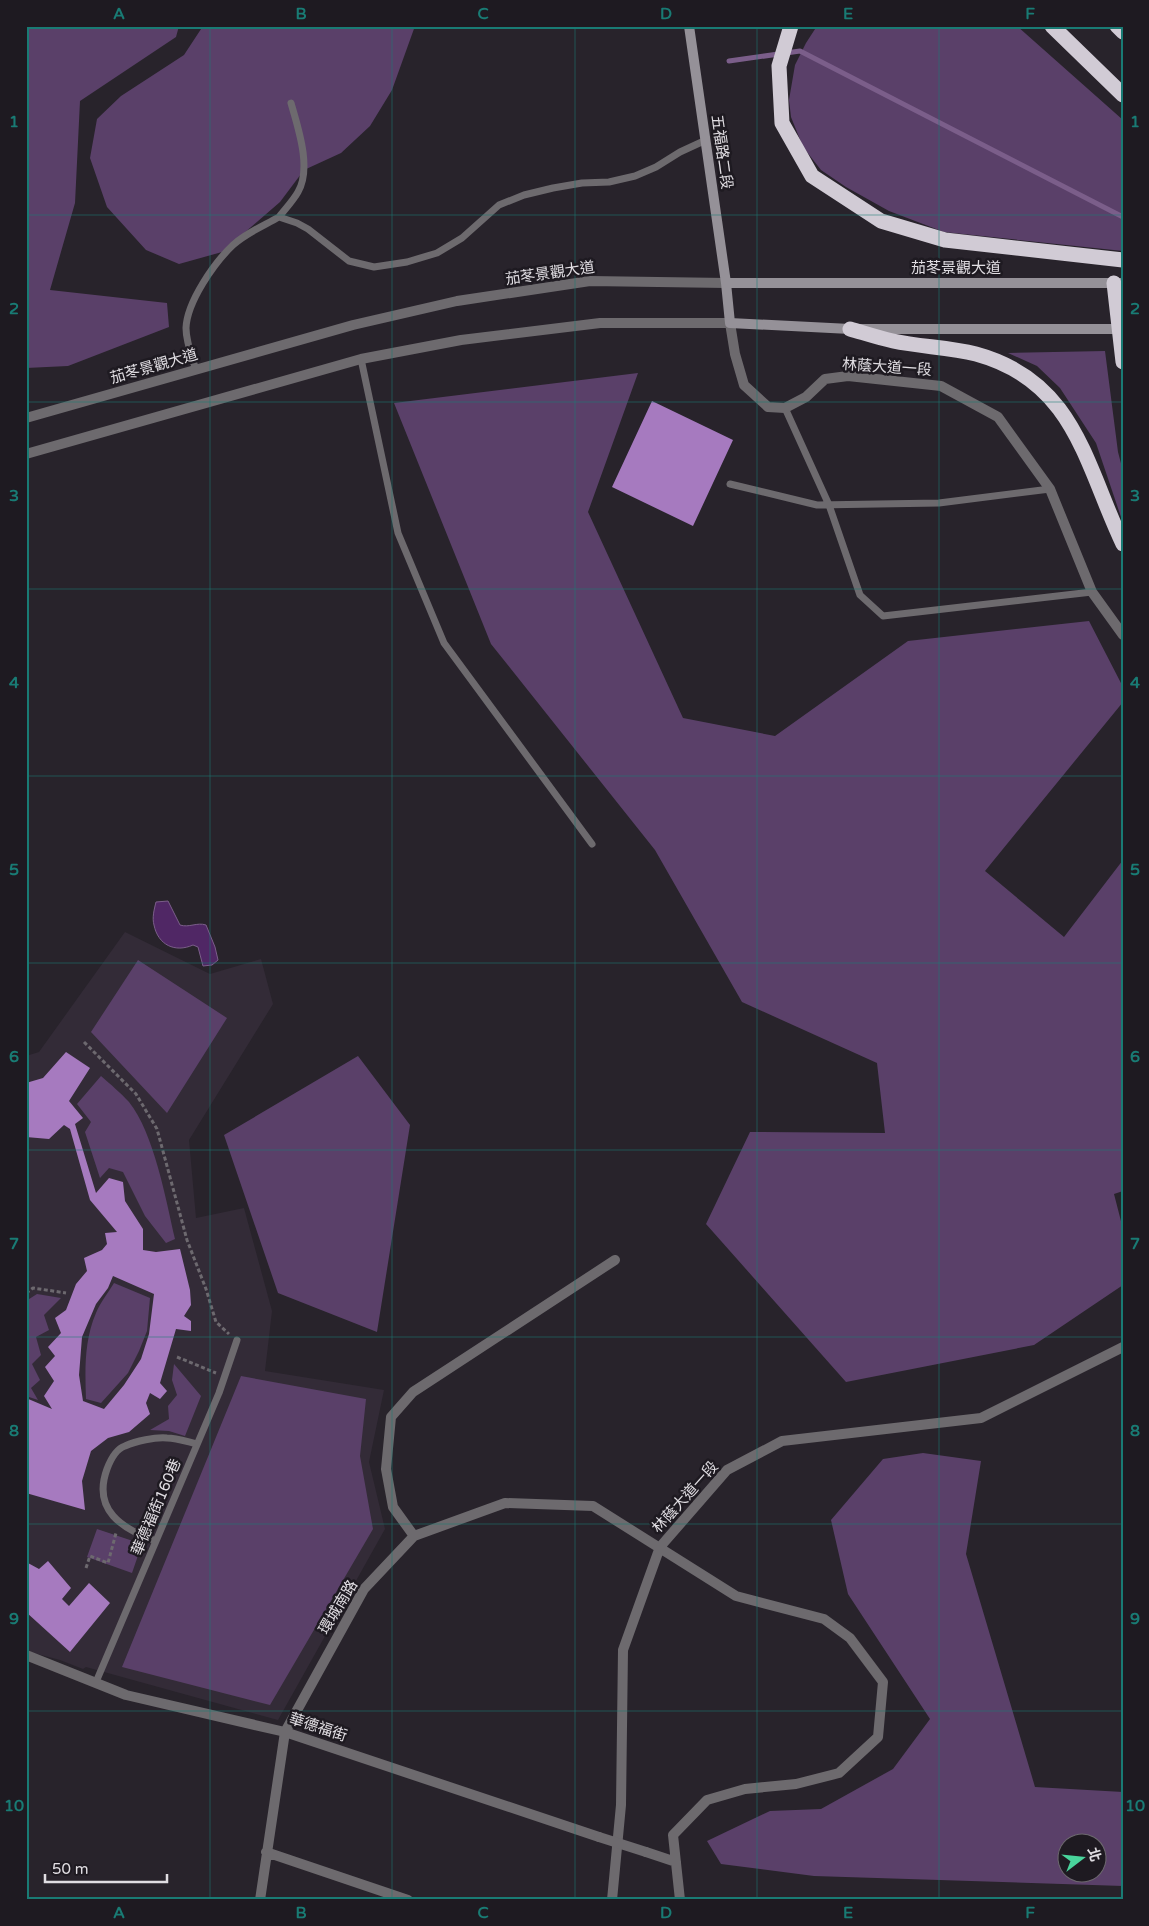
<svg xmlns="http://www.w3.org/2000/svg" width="1149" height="1926" font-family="'Varela Round','Noto Sans TC',sans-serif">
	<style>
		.built { fill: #332b37 }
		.green { fill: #5a4069; fill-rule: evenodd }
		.water { fill: #502765; stroke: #7b5e8a }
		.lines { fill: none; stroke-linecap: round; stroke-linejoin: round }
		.stream { stroke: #7b5e8a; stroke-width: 5 }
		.building { fill: #a67abf; fill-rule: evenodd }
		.path { stroke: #6d696f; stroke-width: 3; stroke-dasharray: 4 2.5; stroke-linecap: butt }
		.service { stroke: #6d6a6e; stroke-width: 7 }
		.minor { stroke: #6d6a6e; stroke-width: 10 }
		.tertiary { stroke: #6d6a6e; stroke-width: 10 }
		.secondary { stroke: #959198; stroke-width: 10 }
		.motorway { stroke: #d1cbd5; stroke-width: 15 }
		.minor-bridge { stroke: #6d6a6e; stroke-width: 10 }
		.grid { fill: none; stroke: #197b74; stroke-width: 1; stroke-opacity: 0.55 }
		.labels { text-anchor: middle; stroke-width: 5; stroke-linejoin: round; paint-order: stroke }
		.street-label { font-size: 15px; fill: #e0dde2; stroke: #1e1a21 }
		.neatline { fill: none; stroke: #197b74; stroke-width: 2 }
		.grid-label { font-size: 16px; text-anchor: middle; font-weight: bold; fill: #197b74 }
	</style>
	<rect width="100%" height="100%" fill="#28232b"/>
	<path class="built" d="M 125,932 L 210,974 L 261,959 L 273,1004 L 189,1140 L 196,1218 L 244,1208 L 272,1311 L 265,1371 L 384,1390 L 369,1462 L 385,1529 L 278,1720 L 86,1667 L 83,1669 L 60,1660 L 26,1651 L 26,1056 L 39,1052 Z"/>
	<path class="green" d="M 26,26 L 179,26 L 176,37 L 80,101 L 75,203 L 50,290 L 167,303 L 169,327 L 68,366 L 26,368 Z
		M 203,26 L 415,26 L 392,90 L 370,126 L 341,153 L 304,170 L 280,202 L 222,252 L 179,264 L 146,250 L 107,207 L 90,158 L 97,119 L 121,96 L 184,55 Z
		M 817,26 L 1017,26 L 1123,120 L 1123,251 L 944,232 L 889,211 L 846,187 L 821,170 L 803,147 L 791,117 L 789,100 L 795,65 L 806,43 Z
		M 1105,351 L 1118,452 L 1123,471 L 1123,523 L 1096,443 L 1060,388 L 1037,366 L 1008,353 Z
		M 638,373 L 588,512 L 683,718 L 775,736 L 908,641 L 1089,621 L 1123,687 L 1123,702 L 985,871 L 1064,937 L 1123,860 L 1123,1191 L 1114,1194 L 1123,1229 L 1123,1285 L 1034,1345 L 846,1382 L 706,1224 L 750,1132 L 885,1133 L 877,1063 L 742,1002 L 655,850 L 491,644 L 394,403 Z
		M 138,960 L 227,1018 L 167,1113 L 91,1032 Z
		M 358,1056 L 410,1125 L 377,1332 L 278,1293 L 224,1135 Z
		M 101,1076 C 110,1084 121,1093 129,1102 C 154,1133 166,1200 175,1239 L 166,1243 L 145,1216 L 123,1172 L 109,1168 L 100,1178 L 85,1132 L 91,1122 L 77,1104 Z
		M 114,1283 L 150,1298 L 147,1331 L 139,1351 L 128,1373 L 101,1403 L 86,1399 C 85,1370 84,1341 96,1313 C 100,1303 108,1293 114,1283 Z
		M 37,1294 L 61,1298 L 44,1315 L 49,1330 L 36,1337 L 41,1355 L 32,1364 L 40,1380 L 31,1388 L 38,1400 L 26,1396 L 26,1301 Z
		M 174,1364 L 201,1396 L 185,1436 L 169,1431 L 150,1430 L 169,1419 L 168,1406 L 177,1395 L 172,1380 Z
		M 241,1376 L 366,1399 L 360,1456 L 373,1529 L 270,1705 L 122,1667 Z
		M 923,1453 L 981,1461 L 966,1554 L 1035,1787 L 1123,1792 L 1123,1886 L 814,1876 L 721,1864 L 707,1841 L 770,1811 L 821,1809 L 893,1769 L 930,1719 L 848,1594 L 831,1520 L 883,1459 ZM 1066,1844 L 1096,1844 L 1096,1874 L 1066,1874 Z
		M 97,1529 L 142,1544 L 132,1573 L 87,1557 Z"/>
	<path class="water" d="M 168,901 L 180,925 C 189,928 197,922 206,925 L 215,947 L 218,960 L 212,965 L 203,966 L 198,947 L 193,945 C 175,953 158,945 154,925 C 152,918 154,910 156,902 Z"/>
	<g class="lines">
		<path class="stream" d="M 729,61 L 800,51 L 1123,217"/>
	</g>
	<path class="building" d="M 652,401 L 733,440 L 693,526 L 612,487 Z
		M 66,1052 L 90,1068 L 69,1101 L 83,1118 L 75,1124 L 96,1193 L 109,1178 L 123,1182 L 125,1201 L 143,1229 L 143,1250 L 156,1252 L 180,1249 L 190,1290 L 191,1305 L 184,1316 L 191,1321 L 191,1331 L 176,1329 L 160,1383 L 167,1391 L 160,1399 L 150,1393 L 146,1403 L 150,1414 L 129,1432 L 108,1438 L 91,1451 L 82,1481 L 85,1510 L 26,1493 L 26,1398 L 52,1409 L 44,1396 L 54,1381 L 45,1367 L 55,1356 L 48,1347 L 61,1333 L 55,1318 L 66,1310 L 76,1284 L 87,1271 L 84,1258 L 102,1250 L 107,1244 L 105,1233 L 117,1232 L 90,1200 L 70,1129 L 64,1125 L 49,1139 L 26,1137 L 26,1083 L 43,1078 ZM 113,1276 L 154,1294 L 149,1334 L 141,1359 L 124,1385 L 104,1409 L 83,1401 L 79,1375 L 82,1337 L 96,1304 L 108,1288 Z
		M 48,1561 L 71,1588 L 62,1599 L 69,1606 L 89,1583 L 110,1603 L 70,1652 L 26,1612 L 26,1564 L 28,1563 L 39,1569 Z"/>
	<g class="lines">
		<path class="path" d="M 84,1042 L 136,1094 L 157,1129 L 187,1240 L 206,1289 L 216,1322 L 229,1334
			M 26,1293 L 33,1288 L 66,1293
			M 177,1357 L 216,1373
			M 86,1568 L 90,1556 L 108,1563 L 116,1533"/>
		<path class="service" d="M 291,103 C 298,128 312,168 298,192 C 293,201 285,209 279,217 L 297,223 L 308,229 L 349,261 L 374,267 L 407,262 L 437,253 L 462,238 L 499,205 L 524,195 L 553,188 L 582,183 L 609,182 L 635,176 L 656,167 L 680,152 L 706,140
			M 361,359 L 398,533 L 444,643 L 592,844
			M 196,370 C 192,357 186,342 186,328 C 187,302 214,263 233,245 C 246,233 263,226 279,217
			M 785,408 L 829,505 L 860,595 L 883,616 L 1092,592
			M 730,484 L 817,505 L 939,503 L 1050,489
			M 156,1541 C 122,1529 92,1510 107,1469 C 110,1461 116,1449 125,1446 C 136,1441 155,1437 167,1438 C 177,1438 188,1442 197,1444
			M 96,1682 L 219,1393 L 237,1340"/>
		<path class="minor" d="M 730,323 L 735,354 L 744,385 L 768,407 L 785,408 L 806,397 L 825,379 L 848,376 L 941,386 L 998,417 L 1050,489 L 1092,592 L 1123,635
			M 414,1536 L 393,1507 L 386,1469 L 391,1417 L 413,1392 L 615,1260
			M 26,1655 L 126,1695 L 285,1732 L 599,1837
			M 266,1852 L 408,1900
			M 646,1852 L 676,1862
			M 260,1900 L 285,1732 L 364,1589 L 414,1536 L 505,1503 L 593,1506 L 736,1596 L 824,1619 L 850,1638 L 883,1682 L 878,1737 L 839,1773 L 796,1784 L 745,1789 L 707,1800 L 673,1835 L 680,1900
			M 612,1900 L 621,1805 L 623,1650 L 660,1547 L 727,1470 L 782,1441 L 981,1418 L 1123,1347"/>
		<path class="tertiary" d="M 26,418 L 353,325 L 457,301 L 590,281 L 726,283
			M 26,454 L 361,359 L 461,340 L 600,323 L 730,323"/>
		<path class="secondary" d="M 689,26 L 726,283 L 730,323 L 850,329 L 1123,329
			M 726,283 L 1123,283"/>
		<path class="motorway" d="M 791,26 L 779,66 L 782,123 L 812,176 L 881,221 L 945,240 L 1123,260
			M 1052,26 L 1123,95
			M 1117,26 L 1123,32
			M 1114,283 L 1123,362
			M 850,329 C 864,333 879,338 893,341 C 921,347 949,347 976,354 C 1075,381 1085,464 1123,544"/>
		<path class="minor-bridge" d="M 599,1837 L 646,1852"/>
	</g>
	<path class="grid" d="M 210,26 L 210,1900M 392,26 L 392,1900M 575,26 L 575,1900M 757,26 L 757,1900M 939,26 L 939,1900M 26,215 L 1123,215M 26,402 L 1123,402M 26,589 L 1123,589M 26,776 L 1123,776M 26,963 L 1123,963M 26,1150 L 1123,1150M 26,1337 L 1123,1337M 26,1524 L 1123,1524M 26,1711 L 1123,1711"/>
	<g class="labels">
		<g class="street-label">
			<text transform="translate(722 152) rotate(82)" y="5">五福路二段</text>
			<text x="956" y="273">茄苳景觀大道</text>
			<text transform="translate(550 273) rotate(-8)" y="5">茄苳景觀大道</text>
			<text transform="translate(154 366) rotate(-16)" y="5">茄苳景觀大道</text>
			<text transform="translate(887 367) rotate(4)" y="5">林蔭大道一段</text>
			<text transform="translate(685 1497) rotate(-48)" y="5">林蔭大道一段</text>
			<text transform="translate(156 1507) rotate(-67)" y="5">華德福街160巷</text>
			<text transform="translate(338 1607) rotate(-59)" y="5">環城南路</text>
			<text transform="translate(318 1727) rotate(18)" y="5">華德福街</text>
		</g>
	</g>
	<rect width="1149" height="1926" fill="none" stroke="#1e1a21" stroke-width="55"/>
	<g transform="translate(1082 1858) rotate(74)"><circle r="24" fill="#1e1a21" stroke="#6c686e"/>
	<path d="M0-4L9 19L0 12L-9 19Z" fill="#49d49c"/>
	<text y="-8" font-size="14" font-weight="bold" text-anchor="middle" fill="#e0dde2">北</text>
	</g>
	<path d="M45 1874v8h122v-8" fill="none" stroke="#e0dde2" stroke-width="2.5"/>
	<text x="52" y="1874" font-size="15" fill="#e0dde2" stroke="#1e1a21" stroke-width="4" paint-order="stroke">50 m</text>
	<rect x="28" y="28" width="1094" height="1870" class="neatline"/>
	<g class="grid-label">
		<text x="119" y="19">A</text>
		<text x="301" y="19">B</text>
		<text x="483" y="19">C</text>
		<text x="666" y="19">D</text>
		<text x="848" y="19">E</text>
		<text x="1030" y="19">F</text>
		<text x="14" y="127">1</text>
		<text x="1135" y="127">1</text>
		<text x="14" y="314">2</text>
		<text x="1135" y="314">2</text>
		<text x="14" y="501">3</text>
		<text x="1135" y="501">3</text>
		<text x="14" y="688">4</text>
		<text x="1135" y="688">4</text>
		<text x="14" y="875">5</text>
		<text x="1135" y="875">5</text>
		<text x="14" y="1062">6</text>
		<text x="1135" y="1062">6</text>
		<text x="14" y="1249">7</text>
		<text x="1135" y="1249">7</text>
		<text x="14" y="1436">8</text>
		<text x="1135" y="1436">8</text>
		<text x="14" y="1624">9</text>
		<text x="1135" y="1624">9</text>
		<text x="14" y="1811">10</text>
		<text x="1135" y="1811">10</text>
		<text x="119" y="1918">A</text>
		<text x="301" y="1918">B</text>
		<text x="483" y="1918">C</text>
		<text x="666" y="1918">D</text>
		<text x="848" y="1918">E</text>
		<text x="1030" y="1918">F</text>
	</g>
</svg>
